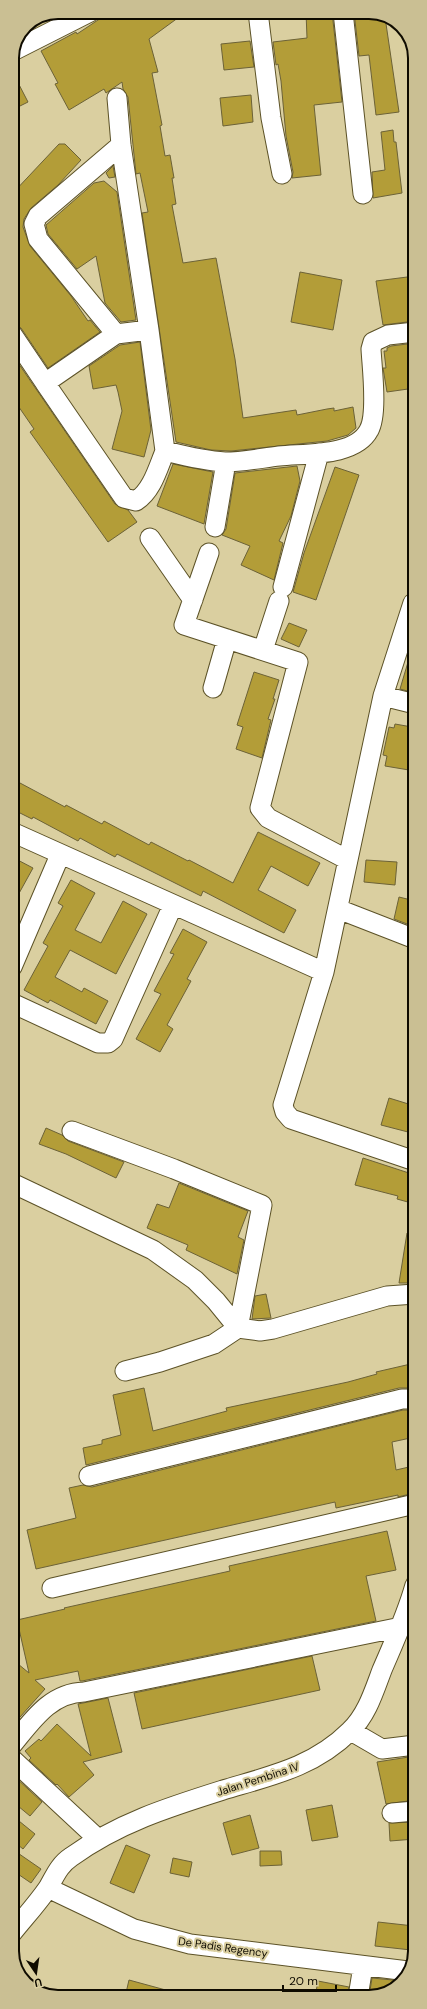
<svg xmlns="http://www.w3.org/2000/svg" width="427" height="2009" font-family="'DM Sans',sans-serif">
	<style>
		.built { fill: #cfc28c }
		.building { fill: #b39d38; stroke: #6c6237 }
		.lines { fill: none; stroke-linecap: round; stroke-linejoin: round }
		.minor-casing { stroke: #5c5227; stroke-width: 21 }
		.minor { stroke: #fff; stroke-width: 19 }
		.labels { text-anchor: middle; stroke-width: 4; stroke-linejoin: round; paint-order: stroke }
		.street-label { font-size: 11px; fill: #0f0b00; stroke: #dacfa0 }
		.rim { fill: none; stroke: #0f0b00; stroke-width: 2 }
	</style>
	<rect width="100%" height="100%" fill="#dacfa0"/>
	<path class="built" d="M 58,12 L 81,12 L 14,52 L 26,25 Z"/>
	<path class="building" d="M 110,12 L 186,12 L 149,39 L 158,72 L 152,73 L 162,125 L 160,126 L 165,156 L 170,155 L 174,178 L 172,178 L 176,204 L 172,205 L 183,263 L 216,258 L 235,359 L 243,418 L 296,410 L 297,415 L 327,409 L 334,408 L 334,411 L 353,407 L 356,428 L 348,435 L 327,441 L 231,451 L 211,450 L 176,442 L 142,213 L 148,212 L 140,173 L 136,174 L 128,97 L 123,89 L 122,82 L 106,93 L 104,89 L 69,110 L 55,84 L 58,83 L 41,51 L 76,32 L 77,34 Z
		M 306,12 L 332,12 L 342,102 L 314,105 L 321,175 L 292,178 L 293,172 L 286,136 L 281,81 L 278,64 L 276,65 L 273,42 L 307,38 Z
		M 354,12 L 375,12 L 385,17 L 399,112 L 376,115 L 369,55 L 359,56 Z
		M 250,41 L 254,67 L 224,70 L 221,44 Z
		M 12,71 L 28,102 L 12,110 Z
		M 251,95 L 253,122 L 223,126 L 220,98 Z
		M 393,130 L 394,142 L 396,142 L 402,193 L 373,198 L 372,172 L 385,170 L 381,132 Z
		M 59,144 L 65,144 L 81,160 L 58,185 L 31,208 L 24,219 L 23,227 L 30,246 L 71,296 L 88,321 L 90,320 L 100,332 L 48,368 L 21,328 L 12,323 L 12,194 Z
		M 113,166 L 115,177 L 109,178 L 106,173 Z
		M 104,181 L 117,192 L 136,320 L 121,322 L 105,303 L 96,256 L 77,269 L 48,234 L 46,225 L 94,183 Z
		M 300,272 L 342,280 L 333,330 L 291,322 Z
		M 415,276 L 415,321 L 383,325 L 376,281 Z
		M 140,342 L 151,430 L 144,457 L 112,449 L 122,411 L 118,392 L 116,385 L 93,389 L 89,366 L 120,345 Z
		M 415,343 L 415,388 L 387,392 L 383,368 L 386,368 L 384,351 L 387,351 L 387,348 L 391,346 Z
		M 12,354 L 115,504 L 128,510 L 137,522 L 108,542 L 30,432 L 34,429 L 12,397 Z
		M 173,464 L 213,472 L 204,524 L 157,506 Z
		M 297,466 L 300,481 L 291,516 L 279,541 L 283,543 L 274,580 L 241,565 L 250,546 L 222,535 L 226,529 L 235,473 Z
		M 335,467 L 359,475 L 316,600 L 293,592 L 304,553 Z
		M 289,623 L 307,630 L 299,647 L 281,639 Z
		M 411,652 L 415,653 L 415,693 L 400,689 Z
		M 254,672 L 279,680 L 273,699 L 275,699 L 268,719 L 271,720 L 262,758 L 236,749 L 243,727 L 237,725 Z
		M 395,724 L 412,727 L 412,730 L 415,731 L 415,771 L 385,766 L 387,756 L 383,755 L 389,727 L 394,728 Z
		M 20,783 L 65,807 L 66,805 L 102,824 L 104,821 L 149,845 L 151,842 L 188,861 L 189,860 L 233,883 L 258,832 L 320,863 L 308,886 L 271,866 L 258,890 L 296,910 L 284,933 L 203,891 L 201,896 L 117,854 L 115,857 L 80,838 L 78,841 L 33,817 L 32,819 L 12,809 L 12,798 Z
		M 12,857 L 33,868 L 12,906 Z
		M 366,860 L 397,862 L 395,885 L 364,882 Z
		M 71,880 L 95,893 L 75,930 L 101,943 L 123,901 L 147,914 L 116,974 L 70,950 L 55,977 L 82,992 L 84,988 L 108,1001 L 96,1024 L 50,1000 L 48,1003 L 24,990 L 48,946 L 43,943 L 63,906 L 58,903 Z
		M 399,897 L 415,901 L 415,927 L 394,919 Z
		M 183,929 L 207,942 L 187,979 L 191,981 L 167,1025 L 173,1029 L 160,1052 L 136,1039 L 161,994 L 154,991 L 174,954 L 170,953 Z
		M 389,1098 L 415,1106 L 408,1132 L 381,1125 Z
		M 46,1128 L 62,1135 L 68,1141 L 124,1162 L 116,1178 L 66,1154 L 39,1144 Z
		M 363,1158 L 415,1175 L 415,1204 L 397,1199 L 398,1196 L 355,1185 Z
		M 179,1183 L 248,1211 L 238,1237 L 244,1240 L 237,1274 L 186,1250 L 188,1245 L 147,1228 L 157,1204 L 169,1208 Z
		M 407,1233 L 415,1234 L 415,1283 L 399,1283 Z
		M 266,1294 L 271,1318 L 252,1319 L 255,1296 Z
		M 415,1363 L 415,1388 L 399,1388 L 86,1465 L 83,1448 L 102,1444 L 102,1440 L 121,1435 L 113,1395 L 144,1388 L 153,1431 L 227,1411 L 226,1408 L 348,1382 L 377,1374 L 376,1372 Z
		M 403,1410 L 415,1410 L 415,1437 L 392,1442 L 396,1470 L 409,1467 L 414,1493 L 398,1497 L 398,1495 L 336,1508 L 335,1502 L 36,1569 L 27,1530 L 76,1518 L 69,1488 L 83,1485 L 92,1487 Z
		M 387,1531 L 396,1570 L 366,1576 L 376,1621 L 82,1681 L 80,1681 L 78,1671 L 35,1680 L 45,1689 L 12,1726 L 12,1659 L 29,1673 L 17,1620 L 65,1609 L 64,1608 L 230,1571 L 229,1566 Z
		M 312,1656 L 320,1690 L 142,1729 L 134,1693 Z
		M 108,1698 L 122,1752 L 83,1762 L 94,1775 L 69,1797 L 57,1784 L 56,1785 L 29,1760 L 31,1758 L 25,1751 L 39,1739 L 41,1741 L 57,1724 L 91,1756 L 78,1704 Z
		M 415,1756 L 415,1800 L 386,1804 L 377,1762 Z
		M 15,1777 L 42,1802 L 30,1816 L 12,1801 L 12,1779 Z
		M 332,1805 L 338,1837 L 312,1841 L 306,1810 Z
		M 250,1815 L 259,1848 L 232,1855 L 223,1823 Z
		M 19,1821 L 35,1834 L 23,1849 L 12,1840 L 12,1830 Z
		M 415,1822 L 415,1839 L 390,1841 L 389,1823 Z
		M 126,1845 L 150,1855 L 134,1893 L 110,1883 Z
		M 12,1849 L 41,1869 L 31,1883 L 12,1870 Z
		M 260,1851 L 281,1851 L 282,1865 L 260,1866 Z
		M 173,1858 L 192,1862 L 189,1877 L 170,1873 Z
		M 378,1922 L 414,1926 L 411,1950 L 375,1946 Z
		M 372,1978 L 403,1981 L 375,1997 L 369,1997 Z
		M 129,1980 L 173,1992 L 173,1997 L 125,1997 Z
		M 318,1981 L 349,1987 L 347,1997 L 315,1997 Z"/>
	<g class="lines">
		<g class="minor-casing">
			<path id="minor" d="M 258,12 L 271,118 L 282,174
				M 343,12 L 363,194
				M 15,50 L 90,12
				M 117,98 L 121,145 L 149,330 L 165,451 C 185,456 204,461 225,462 C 243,462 262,458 279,456 C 305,453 355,457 369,430 C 378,414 372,368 371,349 L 373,342 L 388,335 L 415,332
				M 121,145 L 38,216 L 34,224 L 38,239 L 116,334 L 149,330
				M 12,334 L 45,383 L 116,334
				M 45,383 L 124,498 L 136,501 C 152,491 158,468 165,451
				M 215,527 L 226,462
				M 150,538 L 193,600
				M 209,553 L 184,625 L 298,662 L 260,808 L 268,818 L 348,860
				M 283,587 L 319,453
				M 413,603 L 383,696 L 324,972 L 283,1105 L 285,1112 L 291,1119 L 415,1161
				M 263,650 L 279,601
				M 213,688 L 227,639
				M 383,696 L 415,704
				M 12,832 L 324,972
				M 338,909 L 415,939
				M 12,967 L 60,855
				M 12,1003 L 98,1043 L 108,1043 L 113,1039 L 173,905
				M 72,1131 L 174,1169 L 262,1205 L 238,1328
				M 12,1183 L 153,1250 L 195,1280 L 216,1301 L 238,1328
				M 125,1371 L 160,1362 L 214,1344 L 238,1328 L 260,1331 L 273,1329 L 387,1296 L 415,1294
				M 89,1476 L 402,1399 L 415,1399
				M 52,1588 L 415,1504
				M 351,1731 L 382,1749 L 415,1745
				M 12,1745 C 32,1721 50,1693 84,1692 L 401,1627
				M 12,1759 L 98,1839
				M 392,1813 L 415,1811
				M 48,1888 L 134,1929 L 190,1944 L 408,1971
				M 12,1933 C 24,1918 37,1904 48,1888 C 55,1876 59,1865 71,1857 C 118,1823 169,1807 223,1790 C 270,1776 314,1767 350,1731 C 367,1715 374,1691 382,1670 C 394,1642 407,1614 415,1585
				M 358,1997 L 363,1966"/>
		</g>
		<use href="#minor" class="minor"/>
	</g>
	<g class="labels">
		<g class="street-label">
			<text transform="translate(258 1779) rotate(-18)" y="4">Jalan Pembina IV</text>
			<text transform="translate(223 1947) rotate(8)" y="4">De Padis Regency</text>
		</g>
	</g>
	<path d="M0 0H427V2009H0ZM58 19H369A39 39 0 0 1 408 58V1951A39 39 0 0 1 369 1990H58A39 39 0 0 1 19 1951V58A39 39 0 0 1 58 19Z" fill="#cabf93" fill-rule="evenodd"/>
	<path class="rim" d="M58 19H369A39 39 0 0 1 408 58V1951A39 39 0 0 1 369 1990H58A39 39 0 0 1 19 1951V58A39 39 0 0 1 58 19Z"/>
	<g transform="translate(36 1973) rotate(167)" stroke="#dacfa0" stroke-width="3" paint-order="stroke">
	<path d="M0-3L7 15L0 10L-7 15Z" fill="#0f0b00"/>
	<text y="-6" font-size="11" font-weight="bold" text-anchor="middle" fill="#0f0b00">U</text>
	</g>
	<path d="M283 1985v6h53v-6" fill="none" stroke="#0f0b00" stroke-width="2"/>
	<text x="289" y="1985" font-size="12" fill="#0f0b00" stroke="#dacfa0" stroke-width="3" paint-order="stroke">20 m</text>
</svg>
